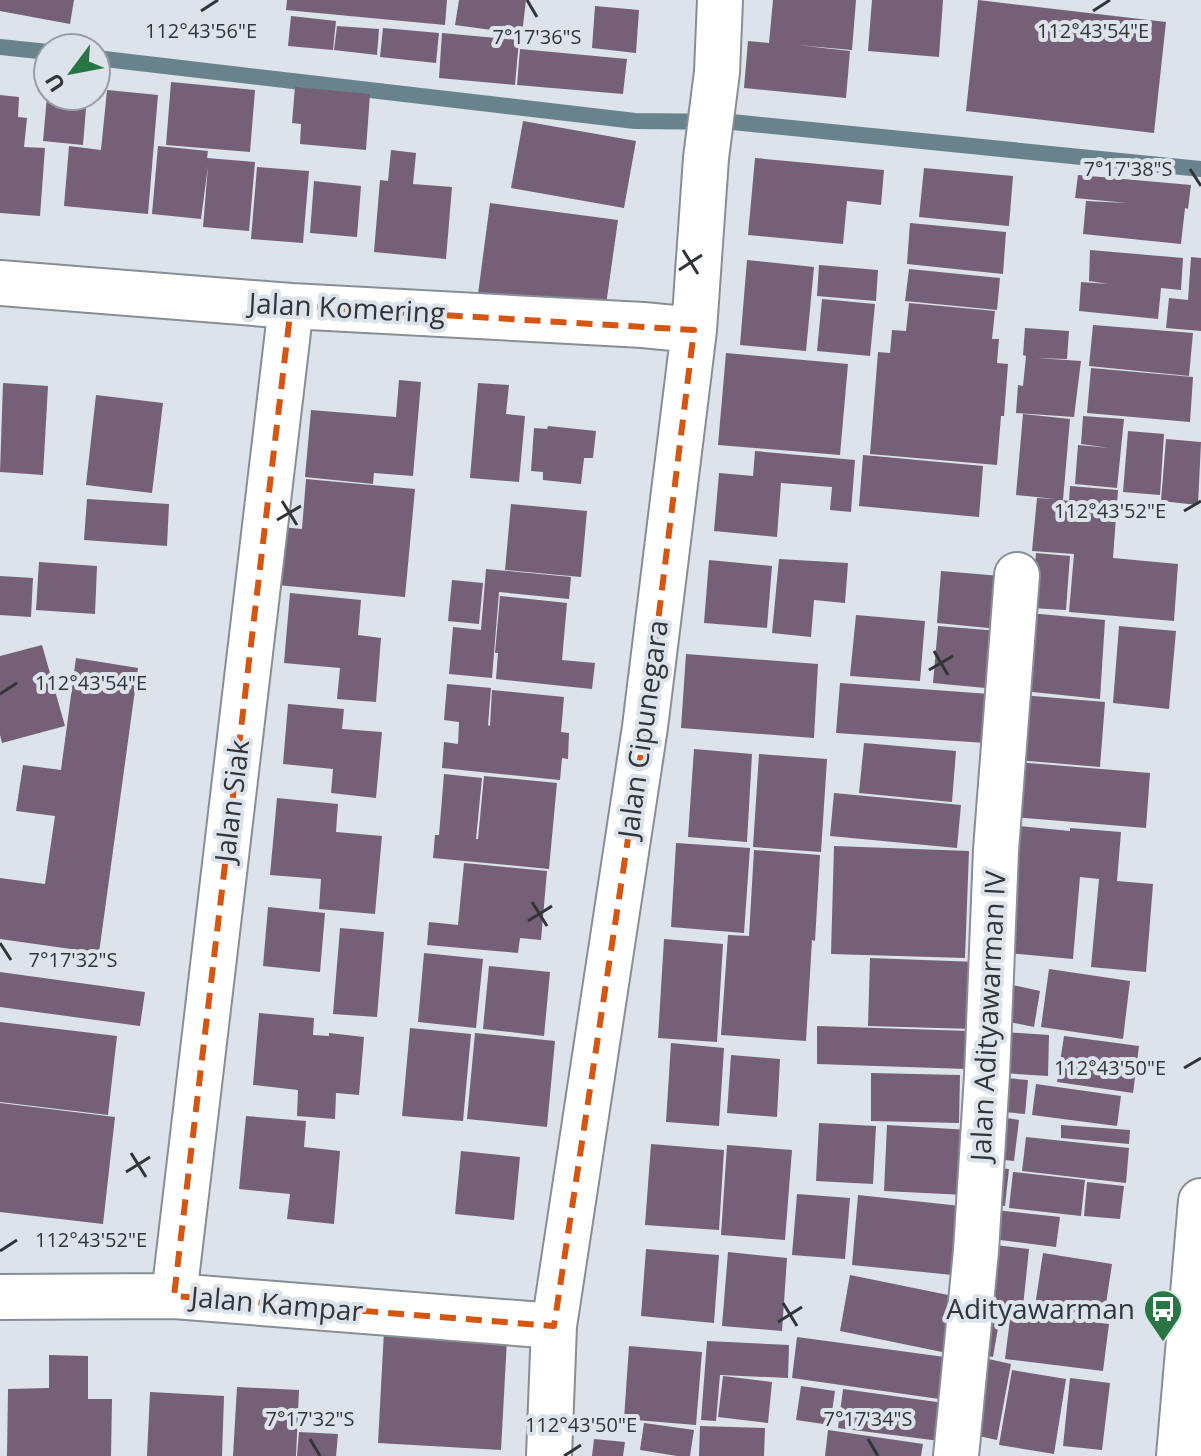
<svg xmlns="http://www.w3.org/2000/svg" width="1201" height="1456" font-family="'Open Sans',sans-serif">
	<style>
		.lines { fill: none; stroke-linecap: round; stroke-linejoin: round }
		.stream { stroke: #69838c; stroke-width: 16 }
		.building { fill: #756077 }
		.street-casing { stroke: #888e94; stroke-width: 48 }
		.primary-casing { stroke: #888e94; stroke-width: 48 }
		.street { stroke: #fff; stroke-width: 44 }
		.primary { stroke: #fff; stroke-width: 44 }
		.marked { fill: none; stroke: #d65510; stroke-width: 6; stroke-dasharray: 16 10; stroke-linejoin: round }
		.ticks { fill: none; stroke: #323538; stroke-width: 3 }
		.labels { text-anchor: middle; stroke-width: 8; stroke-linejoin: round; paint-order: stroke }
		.street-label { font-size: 28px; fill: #323538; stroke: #dde3eb }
		.poi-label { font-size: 28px; fill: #323538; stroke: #dde3eb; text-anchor: end }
		.ticks-label { font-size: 20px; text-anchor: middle; fill: #323538; stroke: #dde3eb; stroke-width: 8; stroke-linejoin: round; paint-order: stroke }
	</style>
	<rect width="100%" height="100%" fill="#dde3eb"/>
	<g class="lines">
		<path class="stream" d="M 0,47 L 48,52
			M 96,58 L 635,121 L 732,122 L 1201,169"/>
	</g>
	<path class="building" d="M 0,0 L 74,0 L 70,24 L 0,11 Z
		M 287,0 L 447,0 L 445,25 L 286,10 Z
		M 459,0 L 526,0 L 522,34 L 455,25 Z
		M 773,0 L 856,0 L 852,50 L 797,45 L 850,51 L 846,98 L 744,88 L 748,41 L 769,43 Z
		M 872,0 L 943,0 L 939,57 L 868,51 Z
		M 978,0 L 1166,22 L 1154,133 L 966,111 Z
		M 595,6 L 639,10 L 636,53 L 592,48 Z
		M 291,16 L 336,21 L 333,50 L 288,46 Z
		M 337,26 L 379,29 L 377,55 L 334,50 Z
		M 383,28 L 439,33 L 436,63 L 380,57 Z
		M 442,33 L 519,40 L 515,85 L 439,78 Z
		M 520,49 L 627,59 L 623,94 L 517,85 Z
		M 171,82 L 255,90 L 250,152 L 166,145 Z
		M 295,87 L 370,94 L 366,150 L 300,144 L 301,124 L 292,123 Z
		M 107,90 L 158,95 L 148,214 L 64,206 L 69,146 L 101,150 Z
		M 0,95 L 19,97 L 18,117 L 27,118 L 24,147 L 45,148 L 40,216 L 0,213 Z
		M 47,96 L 87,96 L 83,145 L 43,141 Z
		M 523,121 L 636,141 L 624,208 L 511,188 Z
		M 158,146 L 208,151 L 207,158 L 255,162 L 249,231 L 203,227 L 208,166 L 201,219 L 152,214 Z
		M 391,150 L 416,153 L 413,184 L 452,187 L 446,259 L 374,252 L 380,180 L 388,181 Z
		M 755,158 L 884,170 L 881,205 L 847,201 L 843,244 L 748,235 Z
		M 257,167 L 309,171 L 303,243 L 251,239 Z
		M 924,168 L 1013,176 L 1009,226 L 919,217 Z
		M 1078,175 L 1191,185 L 1188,209 L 1185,208 L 1181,244 L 1083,234 L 1086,201 L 1127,203 L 1075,198 Z
		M 314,181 L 361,186 L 357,237 L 310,233 Z
		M 490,203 L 618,220 L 605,312 L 478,294 Z
		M 910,223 L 1006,232 L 1003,274 L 907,264 Z
		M 1090,250 L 1183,258 L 1181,290 L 1161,288 L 1158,319 L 1079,311 L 1081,282 L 1108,284 L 1089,281 Z
		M 1191,257 L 1201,258 L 1201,331 L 1166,328 L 1169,298 L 1188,300 Z
		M 747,260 L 814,267 L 806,351 L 740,345 Z
		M 819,265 L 878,270 L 876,301 L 817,296 Z
		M 909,269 L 1000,278 L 997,310 L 905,301 Z
		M 822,299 L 875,304 L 870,356 L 817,351 Z
		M 909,303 L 995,311 L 992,339 L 999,339 L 997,363 L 1008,364 L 1004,416 L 1001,416 L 997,465 L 870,454 L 878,352 L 890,353 L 892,330 L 906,331 Z
		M 1093,325 L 1193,333 L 1189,376 L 1089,366 Z
		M 1025,328 L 1069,331 L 1067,359 L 1037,358 L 1081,361 L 1074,417 L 1016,413 L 1018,385 L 1023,386 L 1026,356 L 1023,355 Z
		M 726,353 L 848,364 L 840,455 L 718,445 Z
		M 1091,368 L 1193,377 L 1190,422 L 1087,413 Z
		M 399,380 L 421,382 L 413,476 L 374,473 L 373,484 L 305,477 L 311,410 L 396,417 Z
		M 3,383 L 48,386 L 43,475 L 0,472 Z
		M 478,383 L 509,385 L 506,414 L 525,416 L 519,482 L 470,478 Z
		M 96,395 L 163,403 L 152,493 L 86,485 Z
		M 1023,414 L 1070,419 L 1063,500 L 1069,501 L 1070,486 L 1118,490 L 1113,558 L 1178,564 L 1174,621 L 1069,612 L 1074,554 L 1032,551 L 1037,498 L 1056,499 L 1016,495 Z
		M 1083,416 L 1124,419 L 1117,488 L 1075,484 L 1078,445 L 1109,448 L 1081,444 Z
		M 548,426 L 596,431 L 593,458 L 584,458 L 581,484 L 543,480 L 543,472 L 531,471 L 534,428 L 547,429 Z
		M 1128,431 L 1164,434 L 1160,495 L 1123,492 Z
		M 1166,439 L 1201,442 L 1198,505 L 1161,501 Z
		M 755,451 L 855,460 L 851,512 L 830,510 L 832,487 L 781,483 L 777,537 L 714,531 L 719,473 L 753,476 Z
		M 863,455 L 983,466 L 979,517 L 859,506 Z
		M 306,479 L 415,489 L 405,597 L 277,585 L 282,527 L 302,529 Z
		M 87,499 L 169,504 L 167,546 L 84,540 Z
		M 511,504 L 587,511 L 581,577 L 505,570 Z
		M 1036,553 L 1070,556 L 1066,610 L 1031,608 Z
		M 779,559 L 848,563 L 845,603 L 814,600 L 811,637 L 772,633 Z
		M 709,560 L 772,566 L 767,628 L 704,623 Z
		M 39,562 L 97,566 L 95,614 L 36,610 Z
		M 486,569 L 571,577 L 569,599 L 499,592 L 492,678 L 449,674 L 453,627 L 481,630 Z
		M 941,571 L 1013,577 L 1009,630 L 937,623 Z
		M 0,576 L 33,578 L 31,617 L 0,615 Z
		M 452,580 L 483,583 L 479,624 L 448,621 Z
		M 290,593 L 361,600 L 358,635 L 381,638 L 376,702 L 337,699 L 340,668 L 284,663 Z
		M 500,596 L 567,603 L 562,660 L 595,663 L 592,689 L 496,679 L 498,653 L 495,653 Z
		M 1029,613 L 1105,620 L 1100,699 L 1023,691 Z
		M 856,615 L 925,621 L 920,681 L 850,676 Z
		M 938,626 L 1011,632 L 1006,690 L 933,683 Z
		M 1119,626 L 1176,631 L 1169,709 L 1113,703 Z
		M 42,645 L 65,726 L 2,743 L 0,735 L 0,656 Z
		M 686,654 L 818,664 L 814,738 L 681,728 Z
		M 76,658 L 138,668 L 99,953 L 0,939 L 0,878 L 45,884 L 55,816 L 16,811 L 23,765 L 61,770 Z
		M 840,683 L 989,694 L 986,743 L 836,733 Z
		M 447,684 L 491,688 L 488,725 L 490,726 L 492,690 L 564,697 L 561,732 L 569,733 L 568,759 L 562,758 L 560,780 L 442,768 L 444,742 L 458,744 L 459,722 L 444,720 Z
		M 1021,695 L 1105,702 L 1100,767 L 1017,760 Z
		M 288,704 L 344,709 L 342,729 L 382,732 L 376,798 L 331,793 L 333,769 L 283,764 Z
		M 864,743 L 956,751 L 952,802 L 859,793 Z
		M 694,749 L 752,754 L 747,842 L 688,837 Z
		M 759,754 L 827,759 L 821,852 L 753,847 Z
		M 1016,762 L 1150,773 L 1146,828 L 1012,817 Z
		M 444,774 L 482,778 L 476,839 L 478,839 L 484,776 L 557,783 L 549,869 L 433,858 L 435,835 L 439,835 Z
		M 834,793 L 961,805 L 957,848 L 830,836 Z
		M 277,798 L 338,804 L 336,832 L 382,836 L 375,914 L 319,909 L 321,879 L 270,875 Z
		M 1019,826 L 1070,831 L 1070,828 L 1121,832 L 1117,881 L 1153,884 L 1146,972 L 1091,967 L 1099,879 L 1080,877 L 1073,959 L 1008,953 Z
		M 676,843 L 750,848 L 744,933 L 671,927 Z
		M 834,846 L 969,851 L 965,958 L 831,954 Z
		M 754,850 L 820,855 L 815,941 L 812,940 L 806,1041 L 721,1035 L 728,935 L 749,936 Z
		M 464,863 L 547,871 L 541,940 L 520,938 L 518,953 L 427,945 L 429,922 L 458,925 Z
		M 268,907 L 325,913 L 320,972 L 263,966 Z
		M 340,928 L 384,932 L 377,1017 L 333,1014 Z
		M 664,939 L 723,944 L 717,1042 L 658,1038 Z
		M 424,953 L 483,959 L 476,1028 L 418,1022 Z
		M 870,958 L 977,962 L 975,1029 L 868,1026 Z
		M 489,966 L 550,972 L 544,1036 L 483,1029 Z
		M 1049,969 L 1130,981 L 1123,1039 L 1041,1027 Z
		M 0,972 L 145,992 L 140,1026 L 0,1007 Z
		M 1012,985 L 1040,991 L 1034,1027 L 1005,1021 Z
		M 259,1013 L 314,1018 L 313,1035 L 329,1036 L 329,1033 L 364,1037 L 359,1095 L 336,1093 L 335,1119 L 297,1116 L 298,1090 L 253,1085 Z
		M 0,1022 L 117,1036 L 108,1115 L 0,1102 Z
		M 817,1026 L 969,1031 L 967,1069 L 817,1064 Z
		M 410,1028 L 471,1034 L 463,1121 L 402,1116 Z
		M 1004,1032 L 1049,1035 L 1048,1076 L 1002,1073 Z
		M 475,1033 L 555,1041 L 547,1127 L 467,1119 Z
		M 1064,1036 L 1139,1046 L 1133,1093 L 1057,1082 Z
		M 671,1043 L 724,1048 L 719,1126 L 666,1122 Z
		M 731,1055 L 780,1059 L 777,1117 L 727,1113 Z
		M 871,1073 L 960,1075 L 959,1123 L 871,1121 Z
		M 996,1077 L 1028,1080 L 1025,1114 L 993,1111 Z
		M 1036,1084 L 1121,1096 L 1117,1126 L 1032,1115 Z
		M 0,1103 L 115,1117 L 103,1224 L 0,1212 Z
		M 246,1116 L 306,1121 L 304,1147 L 340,1151 L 334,1224 L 287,1219 L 290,1194 L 239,1189 Z
		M 993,1116 L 1019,1120 L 1014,1161 L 988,1158 Z
		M 819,1123 L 876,1126 L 873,1184 L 816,1181 Z
		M 887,1125 L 969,1130 L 965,1195 L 884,1191 Z
		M 1061,1125 L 1130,1130 L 1129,1144 L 1061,1138 Z
		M 1026,1137 L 1129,1148 L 1126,1183 L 1022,1171 Z
		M 651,1144 L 724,1150 L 719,1230 L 645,1225 Z
		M 727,1145 L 792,1150 L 785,1240 L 721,1235 Z
		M 461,1151 L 520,1157 L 514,1220 L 455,1214 Z
		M 989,1167 L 1009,1169 L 1005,1206 L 985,1204 Z
		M 1013,1172 L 1085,1180 L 1081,1216 L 1009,1208 Z
		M 1087,1182 L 1124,1186 L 1120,1219 L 1084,1216 Z
		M 797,1194 L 850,1198 L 845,1259 L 792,1255 Z
		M 858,1195 L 970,1207 L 963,1276 L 852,1265 Z
		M 987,1209 L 1060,1217 L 1056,1247 L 984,1238 Z
		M 987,1244 L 1029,1249 L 1023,1307 L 980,1302 Z
		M 646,1249 L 719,1255 L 714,1323 L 641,1316 Z
		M 728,1252 L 787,1258 L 782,1331 L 722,1326 Z
		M 1043,1253 L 1112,1264 L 1104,1317 L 1035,1306 Z
		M 850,1275 L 958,1297 L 947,1353 L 840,1331 Z
		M 977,1308 L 1001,1311 L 993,1357 L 970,1352 Z
		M 1011,1311 L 1109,1324 L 1103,1371 L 1005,1359 Z
		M 384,1331 L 507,1339 L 501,1450 L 378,1443 Z
		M 797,1337 L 952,1358 L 946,1400 L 792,1378 Z
		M 707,1341 L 789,1345 L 788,1378 L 720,1375 L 716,1421 L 701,1420 Z
		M 629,1346 L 702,1352 L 696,1425 L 624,1419 Z
		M 49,1355 L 88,1356 L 88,1399 L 112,1399 L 111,1456 L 7,1456 L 8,1389 L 49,1388 Z
		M 975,1356 L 1011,1364 L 997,1440 L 960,1432 Z
		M 1012,1370 L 1066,1379 L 1054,1454 L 999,1445 Z
		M 723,1376 L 772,1382 L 768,1423 L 718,1417 Z
		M 1070,1378 L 1110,1383 L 1102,1450 L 1063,1446 Z
		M 801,1386 L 835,1391 L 830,1425 L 796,1420 Z
		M 237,1387 L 299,1390 L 296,1456 L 233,1456 Z
		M 843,1389 L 944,1403 L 940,1441 L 838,1428 Z
		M 150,1392 L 224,1396 L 222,1456 L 147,1456 Z
		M 644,1423 L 694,1430 L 690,1456 L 677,1456 L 640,1450 Z
		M 700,1426 L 765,1428 L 764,1456 L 699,1456 Z
		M 828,1430 L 923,1444 L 921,1456 L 825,1456 Z
		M 299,1432 L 338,1434 L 336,1456 L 297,1456 Z
		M 594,1439 L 625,1442 L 623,1456 L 592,1456 Z"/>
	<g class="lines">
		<g class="street-casing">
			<path id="street" d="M 0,283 L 291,306 L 643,325 L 694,330
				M 174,1296 L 291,306
				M 0,1297 L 174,1296 L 554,1326
				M 549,1456 L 554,1326 L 645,727 L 694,330 L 706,158 L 717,72 L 720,0
				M 956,1456 L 976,1251 L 987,1075 L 996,850 L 1017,575"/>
		</g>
		<g class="primary-casing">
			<path id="primary" d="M 1179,1456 L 1201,1201"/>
		</g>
		<use href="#street" class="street"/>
		<use href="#primary" class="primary"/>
	</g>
	<path class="marked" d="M 291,306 L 694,330 L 645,727 L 554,1326 L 174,1296 Z"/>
	<path class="ticks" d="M 527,0 L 537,17M 201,11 L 218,0M 1093,11 L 1110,0M 1190,169 L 1201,186M 683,250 L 698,274M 679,270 L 702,255M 282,501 L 297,525M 1184,511 L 1201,501M 277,520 L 301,506M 934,651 L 948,675M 929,670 L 953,656M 0,694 L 17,683M 532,902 L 547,926M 528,921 L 552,906M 0,943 L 11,960M 1184,1068 L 1201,1058M 131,1153 L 146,1177M 126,1172 L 150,1157M 0,1251 L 17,1240M 783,1303 L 797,1326M 778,1322 L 802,1307M 310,1439 L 320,1456M 868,1439 L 878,1456M 564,1456 L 581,1445"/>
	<defs>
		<g id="bus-pin" transform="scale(2)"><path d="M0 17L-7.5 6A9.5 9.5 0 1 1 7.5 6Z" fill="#297544" stroke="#dde3eb"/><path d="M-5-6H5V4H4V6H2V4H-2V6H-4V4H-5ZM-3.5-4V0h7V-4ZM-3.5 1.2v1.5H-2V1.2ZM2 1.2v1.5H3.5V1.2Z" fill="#fff"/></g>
	</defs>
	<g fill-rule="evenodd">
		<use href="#bus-pin" x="1163" y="1309"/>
	</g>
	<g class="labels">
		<g class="street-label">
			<text transform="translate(347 308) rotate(3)" y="10">Jalan Komering</text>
			<text transform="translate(643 729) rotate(-82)" y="10">Jalan Cipunegara</text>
			<text transform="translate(232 801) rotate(-83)" y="10">Jalan Siak</text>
			<text transform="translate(988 1016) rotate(-87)" y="10">Jalan Adityawarman IV</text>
			<text transform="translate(277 1304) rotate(5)" y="10">Jalan Kampar</text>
		</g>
		<g class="poi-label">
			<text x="1135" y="1319">Adityawarman</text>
		</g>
	</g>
	<g class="ticks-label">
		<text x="1093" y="38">112°43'54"E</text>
		<text x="201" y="38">112°43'56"E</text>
		<text x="537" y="44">7°17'36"S</text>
		<text x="1128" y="176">7°17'38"S</text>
		<text x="1110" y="518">112°43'52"E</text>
		<text x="91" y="690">112°43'54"E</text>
		<text x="73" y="967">7°17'32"S</text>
		<text x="1110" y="1075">112°43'50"E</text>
		<text x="91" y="1247">112°43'52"E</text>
		<text x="310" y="1426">7°17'32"S</text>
		<text x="868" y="1426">7°17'34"S</text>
		<text x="581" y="1432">112°43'50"E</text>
	</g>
	<g transform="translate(72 72) rotate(238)"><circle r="38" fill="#dde3eb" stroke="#999da3" stroke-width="2"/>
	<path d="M0-6L14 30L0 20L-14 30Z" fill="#297544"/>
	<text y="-12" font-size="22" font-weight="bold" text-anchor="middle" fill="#323538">U</text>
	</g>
</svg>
